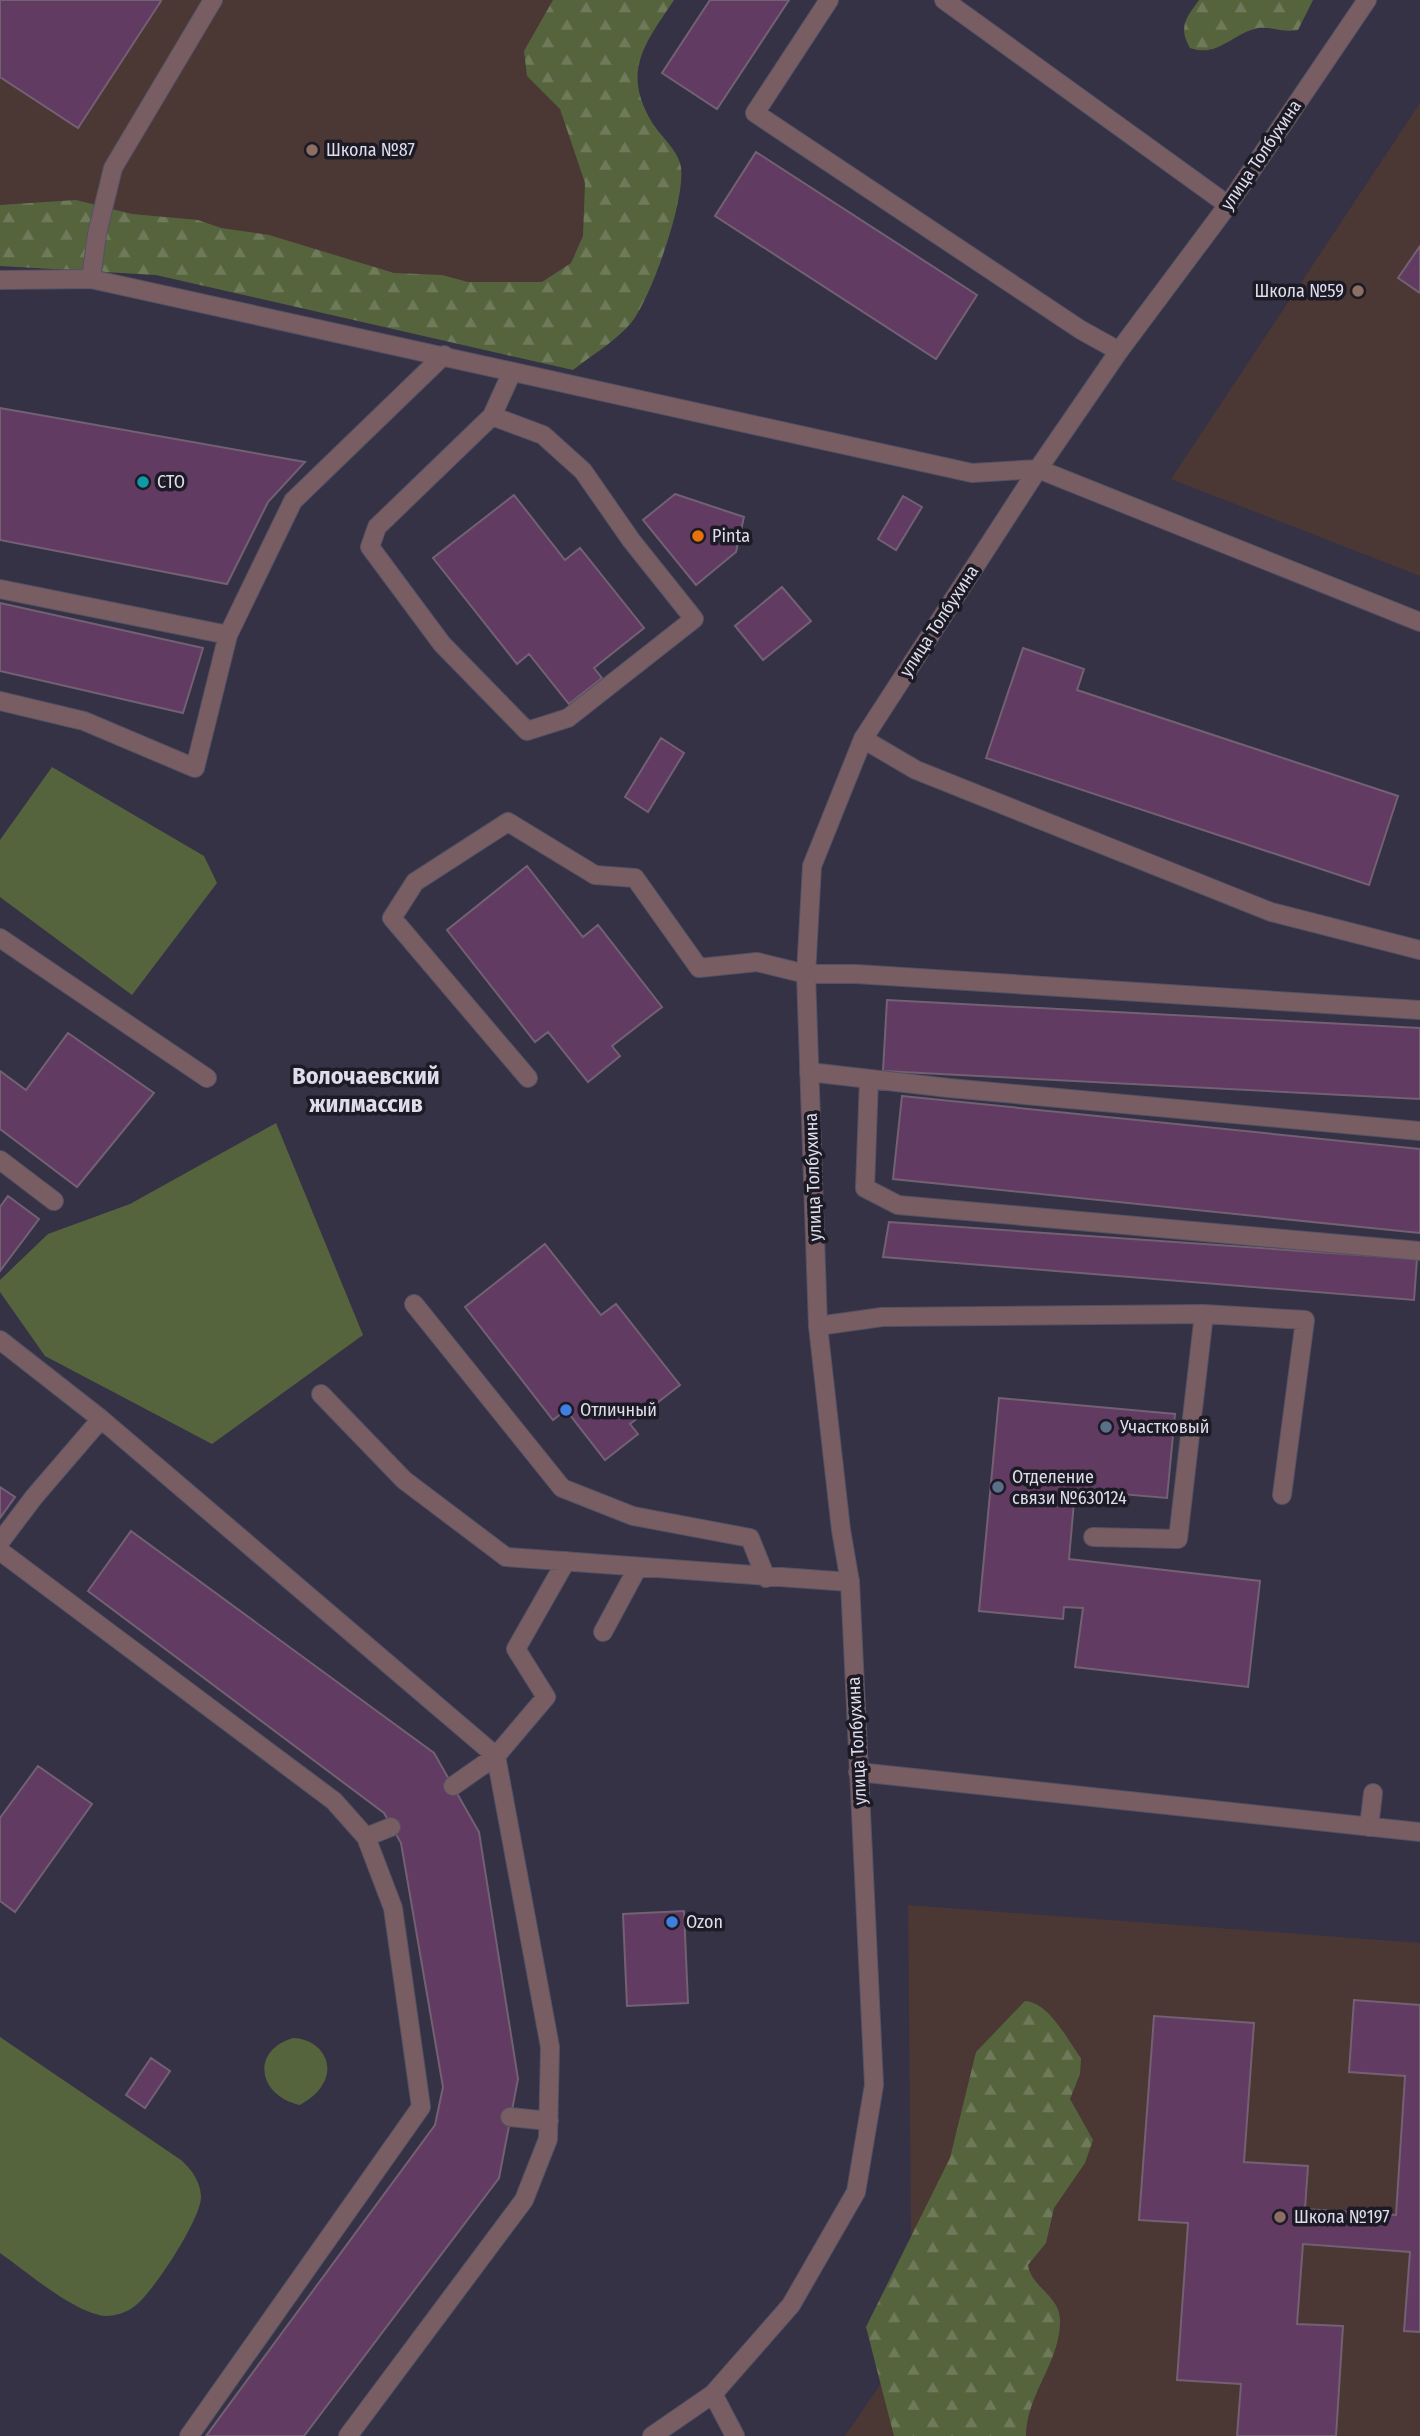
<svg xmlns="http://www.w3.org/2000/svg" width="1420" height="2436" font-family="'Fira Sans Condensed',sans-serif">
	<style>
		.education { fill: #4b3734 }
		.forest { fill: url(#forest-firs) }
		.park { fill: #56643e }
		.building { fill: #613b62; stroke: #736073; stroke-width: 2 }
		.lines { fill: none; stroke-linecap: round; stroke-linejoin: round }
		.service-casing { stroke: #545164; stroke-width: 20 }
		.minor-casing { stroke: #545164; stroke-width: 20 }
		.service { stroke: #785e63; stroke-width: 18 }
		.minor { stroke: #785e63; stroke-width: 18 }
		.education-dot { fill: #8d6e63; stroke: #1c1b25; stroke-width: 2.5 }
		.culture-dot { fill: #0f9aa8; stroke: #1c1b25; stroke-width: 2.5 }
		.food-dot { fill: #e8710a; stroke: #1c1b25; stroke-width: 2.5 }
		.shop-dot { fill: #3f7fe0; stroke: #1c1b25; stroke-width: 2.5 }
		.service-dot { fill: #5c6f8a; stroke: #1c1b25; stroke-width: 2.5 }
		.labels { text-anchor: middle; stroke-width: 7; stroke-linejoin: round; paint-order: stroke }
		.poi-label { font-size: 18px; fill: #dfddeb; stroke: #1c1b25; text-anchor: start }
		.street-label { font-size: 18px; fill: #dfddeb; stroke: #1c1b25 }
		.district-label { font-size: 24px; font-weight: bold; fill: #dfddeb; stroke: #1c1b25 }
	</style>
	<defs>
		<pattern id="forest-firs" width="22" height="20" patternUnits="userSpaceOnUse" patternTransform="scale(1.75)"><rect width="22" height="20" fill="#56643e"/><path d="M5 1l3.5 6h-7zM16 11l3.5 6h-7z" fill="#6e7a5a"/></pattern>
	</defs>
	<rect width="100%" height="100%" fill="#353246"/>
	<path class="education" d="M 0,0 L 653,0 L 578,115 L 669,184 L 566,360 L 97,234 L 0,244 Z
		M 1420,103 L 1420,576 L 1171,479 Z
		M 908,1905 L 1420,1943 L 1420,2436 L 845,2436 L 904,2350 L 911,2239 Z"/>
	<path class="forest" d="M 553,0 L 674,0 C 644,45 621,72 653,124 C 661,136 676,149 680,163 C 689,192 651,299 631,323 C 616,341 592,355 573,370 L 156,275 L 0,266 L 0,205 L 76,200 L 132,214 L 198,220 L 221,228 L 269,235 L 394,273 L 442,275 L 468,282 L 542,282 L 571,263 L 583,236 L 585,183 L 560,109 L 527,76 L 524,51 Z
		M 1199,0 L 1313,0 L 1298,30 C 1284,33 1271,26 1258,28 C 1233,33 1218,58 1190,48 C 1178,27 1186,18 1199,0 Z
		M 1025,2001 C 1049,2002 1068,2041 1081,2058 L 1080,2074 L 1070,2099 L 1093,2140 L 1085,2163 L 1054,2208 L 1046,2243 L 1028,2265 C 1031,2287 1060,2296 1060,2320 C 1061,2361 1026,2395 1026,2436 L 894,2436 L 866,2327 L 950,2158 L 976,2052 Z"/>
	<path class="park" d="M 52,767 L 204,856 L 217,883 L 132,995 L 0,897 L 0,840 Z
		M 276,1123 L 363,1335 L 212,1444 L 45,1356 L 0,1292 L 0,1280 L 48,1234 L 130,1204 Z
		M 0,2037 L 181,2160 C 192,2170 200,2181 201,2196 C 202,2218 153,2292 136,2305 C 128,2312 116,2316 106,2316 C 75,2314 26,2271 0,2253 Z
		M 293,2038 C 322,2039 339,2067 318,2091 C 313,2097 306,2101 300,2105 C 258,2096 250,2051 293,2038 Z"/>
	<path class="building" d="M 0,0 L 159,0 L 161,1 L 78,128 L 0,77 Z
		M 710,0 L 789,0 L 717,109 L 662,73 Z
		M 756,152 L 977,295 L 936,359 L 715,216 Z
		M 1420,246 L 1420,293 L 1398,278 Z
		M 0,408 L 305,462 L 268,502 L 227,584 L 0,540 Z
		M 675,494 L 744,517 L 736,552 L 696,585 L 643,520 Z
		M 514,495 L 565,560 L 580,548 L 644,628 L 594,668 L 602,678 L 569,704 L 529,654 L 517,664 L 433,558 Z
		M 903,496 L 922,507 L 896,550 L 878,539 Z
		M 782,587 L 811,621 L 763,660 L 735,626 Z
		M 0,603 L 203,648 L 183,713 L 0,671 Z
		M 1023,648 L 1084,669 L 1077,690 L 1398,796 L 1369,885 L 986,758 Z
		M 661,738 L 684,753 L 648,812 L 625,797 Z
		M 527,866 L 583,937 L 598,925 L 662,1007 L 612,1046 L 620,1056 L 588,1082 L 548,1032 L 535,1042 L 447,930 Z
		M 887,1000 L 1420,1028 L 1420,1099 L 883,1071 Z
		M 68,1033 L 154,1093 L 77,1187 L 0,1129 L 0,1071 L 26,1090 Z
		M 902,1096 L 1420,1149 L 1420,1233 L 893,1179 Z
		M 8,1196 L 39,1219 L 0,1271 L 0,1207 Z
		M 889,1222 L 1417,1259 L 1414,1300 L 883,1257 Z
		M 545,1244 L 601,1315 L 616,1304 L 680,1385 L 630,1424 L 638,1434 L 605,1460 L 566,1410 L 553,1420 L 465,1307 Z
		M 999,1398 L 1175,1414 L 1167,1498 L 1075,1490 L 1069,1559 L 1260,1581 L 1248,1687 L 1075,1667 L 1083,1608 L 1064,1607 L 1063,1619 L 979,1611 Z
		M 0,1487 L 15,1497 L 0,1518 Z
		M 131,1531 L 434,1753 L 479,1832 L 518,2079 L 499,2178 L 304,2436 L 206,2436 L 435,2125 L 443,2087 L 401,1843 L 384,1813 L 88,1591 Z
		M 38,1766 L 92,1804 L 15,1912 L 0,1901 L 0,1818 Z
		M 684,1911 L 688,2003 L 627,2006 L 623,1914 Z
		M 1354,2000 L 1420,2005 L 1420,2332 L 1404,2331 L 1410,2252 L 1303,2244 L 1297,2324 L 1343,2326 L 1336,2436 L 1237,2436 L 1241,2384 L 1177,2380 L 1188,2223 L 1139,2220 L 1154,2016 L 1254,2023 L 1244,2162 L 1308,2166 L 1305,2209 L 1396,2215 L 1405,2076 L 1349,2072 Z
		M 151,2058 L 170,2071 L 145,2108 L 126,2095 Z"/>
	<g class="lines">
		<g class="service-casing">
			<path id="service" d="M 829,0 L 755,113 L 1081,330 L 1119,351
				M 944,0 L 1228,205
				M 91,279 L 97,234 L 113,168 L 213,0
				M 492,416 L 543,435 L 583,471 L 631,540 L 694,619 L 568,718 L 527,731 L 442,644 L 370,547 L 377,527 L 492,416 L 512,372
				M 0,589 L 228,635 L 293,501 L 444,355
				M 0,701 L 84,721 L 195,768 L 228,635
				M 863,739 L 916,770 L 1271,912 L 1420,950
				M 0,938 L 207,1078
				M 809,1072 L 949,1088 L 1420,1131
				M 528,1078 L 392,918 L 415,882 L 508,822 L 595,875 L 635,878 L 699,968 L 757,962 L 806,974 L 856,974 L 1420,1010
				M 869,1079 L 865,1188 L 898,1205 L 1420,1251
				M 0,1160 L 54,1201
				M 414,1304 L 562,1488 L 633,1516 L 750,1538 L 766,1578
				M 1204,1314 L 1305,1320 L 1282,1495
				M 818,1326 L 882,1317 L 1204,1314 L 1178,1539 L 1093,1537
				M 0,1340 L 101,1419 L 496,1756 L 550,2047 L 548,2139 L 524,2200 L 348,2436
				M 321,1394 L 404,1480 L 506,1557 L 850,1582
				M 0,1542 L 34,1497 L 101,1419
				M 0,1551 L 334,1801 L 366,1837 L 393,1908 L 421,2107 L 189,2436
				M 603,1632 L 638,1567
				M 858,1772 L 1420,1832
				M 453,1786 L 496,1756 L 546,1697 L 516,1649 L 566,1561
				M 1369,1827 L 1373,1793
				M 366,1837 L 391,1827
				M 510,2117 L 549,2121
				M 713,2394 L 735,2436"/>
		</g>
		<g class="minor-casing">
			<path id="minor" d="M 0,280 L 91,279 L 972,473 L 1038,469 L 1420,622
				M 652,2436 L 713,2394 L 791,2305 L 856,2192 L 874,2085 L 850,1582 L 841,1530 L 818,1326 L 806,974 L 812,866 L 863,739 L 1038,469 L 1119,351 L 1228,205 L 1367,0"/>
		</g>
		<use href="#service" class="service"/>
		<use href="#minor" class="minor"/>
	</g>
	<g class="education-dot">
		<circle cx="312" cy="150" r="7"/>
		<circle cx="1358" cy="291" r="7"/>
		<circle cx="1280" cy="2217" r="7"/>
	</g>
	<circle class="culture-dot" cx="143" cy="482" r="7"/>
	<circle class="food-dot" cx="698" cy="536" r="7"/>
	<g class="shop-dot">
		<circle cx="566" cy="1410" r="7"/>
		<circle cx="672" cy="1922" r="7"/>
	</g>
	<g class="service-dot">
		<circle cx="1106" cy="1427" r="7"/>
		<circle cx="998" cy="1487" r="7"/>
	</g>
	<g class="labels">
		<g class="poi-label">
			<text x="326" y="156">Школа №87</text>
			<text x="1344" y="297" text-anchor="end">Школа №59</text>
			<text x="157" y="488">СТО</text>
			<text x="712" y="542">Pinta</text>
			<text x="580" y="1416">Отличный</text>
			<text x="1120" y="1433">Участковый</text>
			<text x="1012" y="1483">Отделение<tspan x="1012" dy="21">связи №630124</tspan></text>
			<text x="686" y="1928">Ozon</text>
			<text x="1294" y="2223">Школа №197</text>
		</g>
		<g class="street-label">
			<text transform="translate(1261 155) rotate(-56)" y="6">улица Толбухина</text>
			<text transform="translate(939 621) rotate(-57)" y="6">улица Толбухина</text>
			<text transform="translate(813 1177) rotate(-92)" y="6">улица Толбухина</text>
			<text transform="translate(857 1741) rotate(-93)" y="6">улица Толбухина</text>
		</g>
		<g class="district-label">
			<text x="366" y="1084">Волочаевский<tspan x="366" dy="28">жилмассив</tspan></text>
		</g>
	</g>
</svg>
